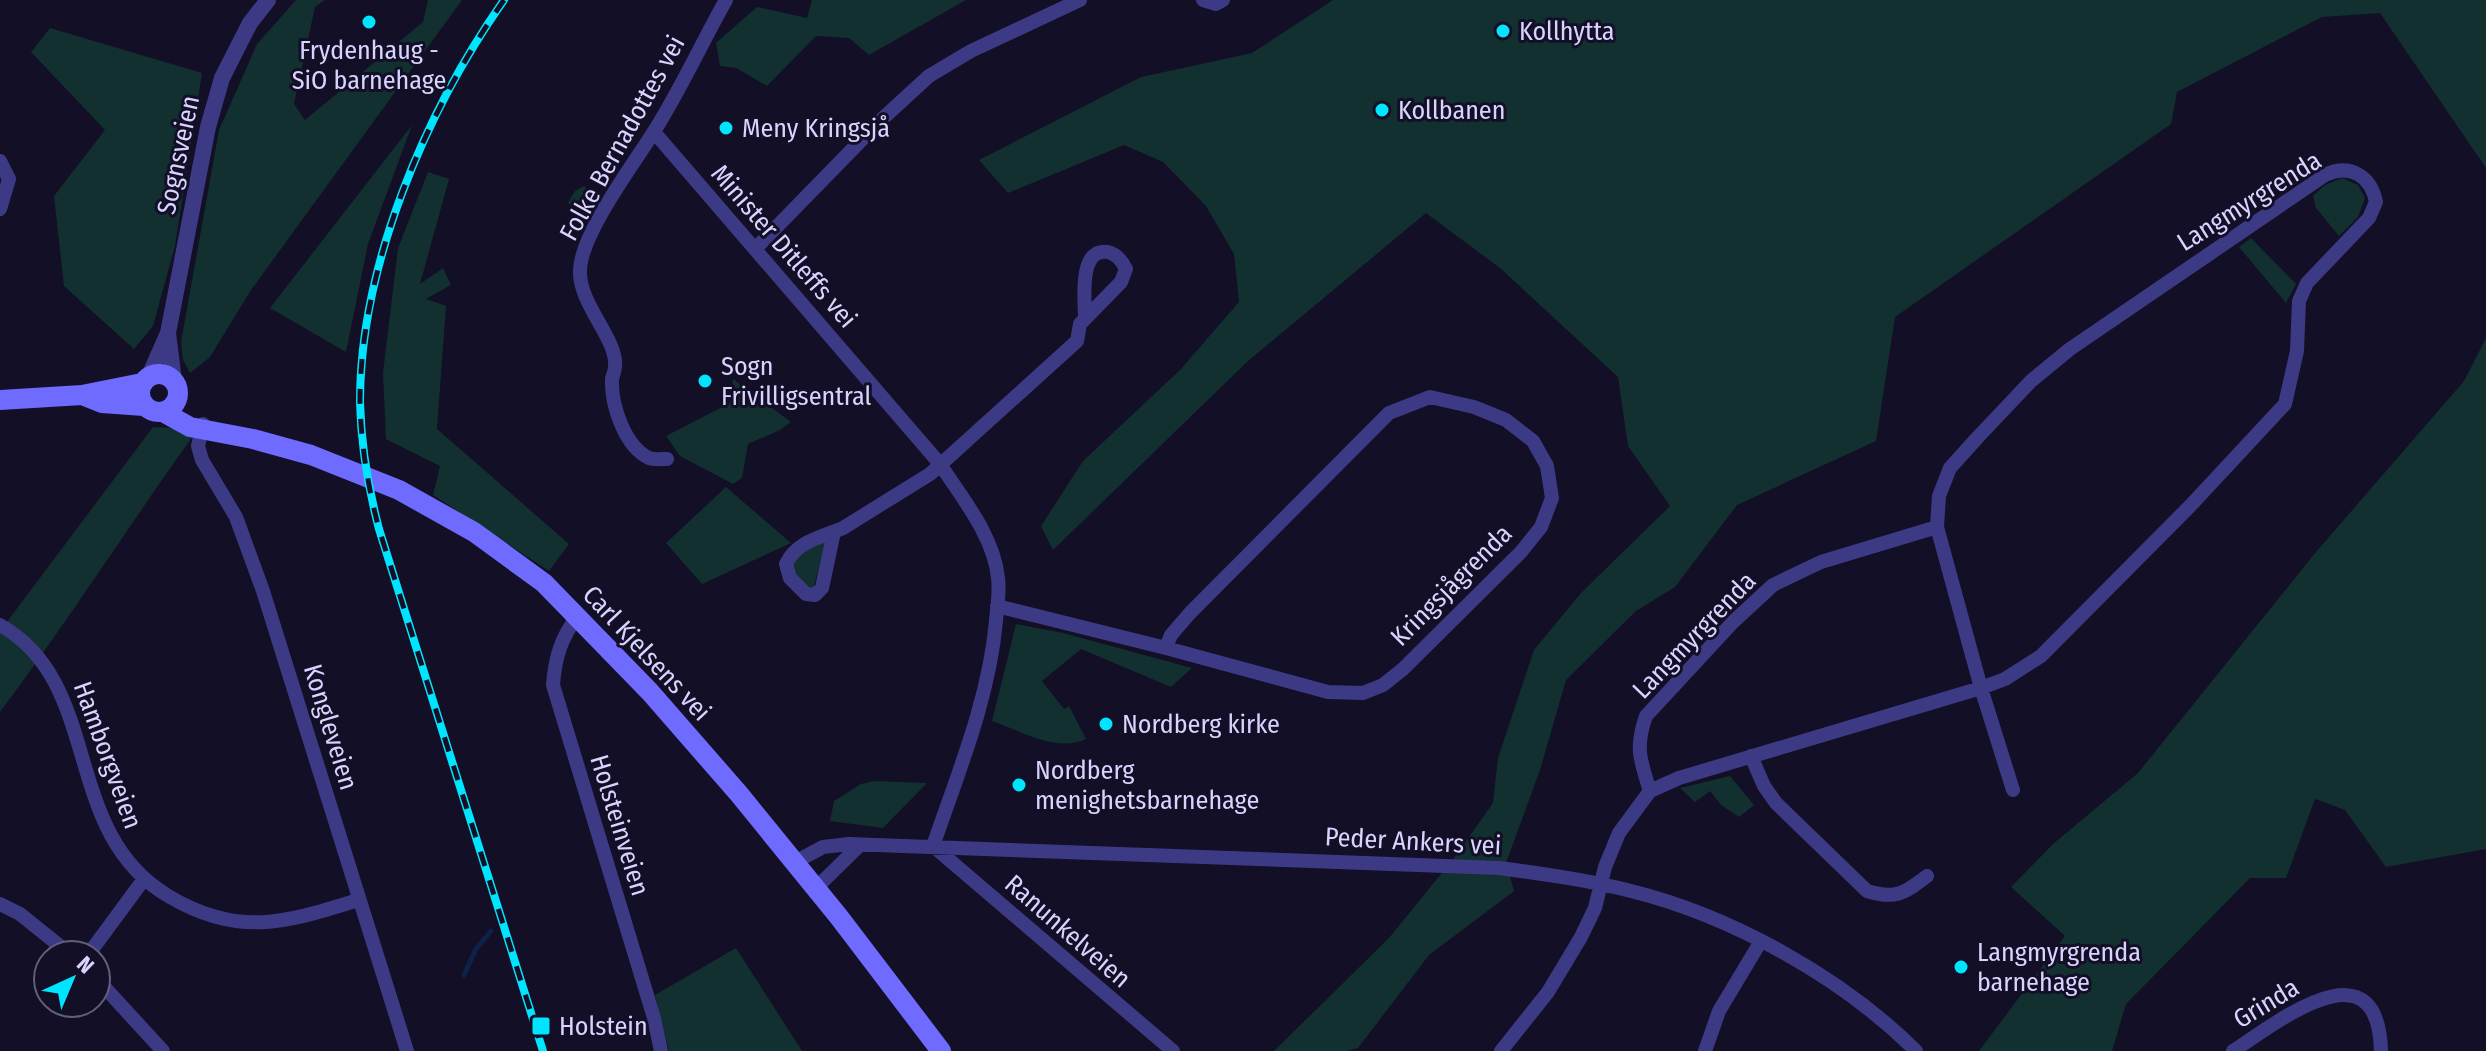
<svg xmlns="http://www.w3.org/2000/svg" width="2486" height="1051" font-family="'Fira Sans Condensed',sans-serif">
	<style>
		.green { fill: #12302f }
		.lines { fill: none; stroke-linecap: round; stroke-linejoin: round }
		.stream { stroke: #0c2248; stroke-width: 5 }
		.minor { stroke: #3d3a85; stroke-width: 14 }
		.tertiary { stroke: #3d3a85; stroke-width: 16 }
		.secondary { stroke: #6f6bff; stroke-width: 20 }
		.rail-casing { stroke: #00e5ff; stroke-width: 8 }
		.rail { stroke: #130f26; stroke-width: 5; stroke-dasharray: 15; stroke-linecap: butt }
		.poi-dot { fill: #00e5ff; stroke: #130f26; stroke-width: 3 }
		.labels { text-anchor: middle; stroke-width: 6; stroke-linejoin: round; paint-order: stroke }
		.poi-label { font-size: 26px; fill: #d9d4ff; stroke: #130f26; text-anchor: start }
		.street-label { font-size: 26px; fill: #d9d4ff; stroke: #130f26 }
	</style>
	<rect width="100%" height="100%" fill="#130f26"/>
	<path class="green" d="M 296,0 L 325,0 L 315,7 L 294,104 L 305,120 L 423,22 L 428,0 L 462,0 L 251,290 L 210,357 L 190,373 L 183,360 L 181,342 L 219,130 L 257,44 Z
		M 812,0 L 966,0 L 869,55 L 849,38 L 816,36 L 767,86 L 736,68 L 720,66 L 716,43 L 757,7 L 807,18 Z
		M 1333,0 L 2486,0 L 2486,168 L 2380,13 L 2322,17 L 2177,92 L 2171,124 L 1895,317 L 1876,441 L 1737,505 L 1675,587 L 1636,611 L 1566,680 L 1540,770 L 1506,863 L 1514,891 L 1429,955 L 1358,1048 L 1347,1051 L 1274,1051 L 1389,938 L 1454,858 L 1493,803 L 1498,758 L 1534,650 L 1581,593 L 1670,506 L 1628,446 L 1618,377 L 1500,268 L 1426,213 L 1248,361 L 1053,550 L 1041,526 L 1083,461 L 1180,370 L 1239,302 L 1234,254 L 1206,206 L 1163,162 L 1124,145 L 1008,193 L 979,160 L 1141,77 L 1252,53 Z
		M 50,28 L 202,73 L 175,246 L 153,326 L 134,349 L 64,286 L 54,196 L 105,130 L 31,52 Z
		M 412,125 L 368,244 L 346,352 L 270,308 Z
		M 428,172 L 449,179 L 420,284 L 443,268 L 451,285 L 426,299 L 446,306 L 437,429 L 569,544 L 549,571 L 433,495 L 440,466 L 386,439 L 383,373 L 398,248 Z
		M 2342,178 L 2358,185 L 2365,198 L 2358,217 L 2339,236 L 2316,208 L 2313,196 L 2325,185 Z
		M 584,186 L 594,194 L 580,213 L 568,203 L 575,191 Z
		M 2251,238 L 2296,284 L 2286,303 L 2239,247 Z
		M 2486,338 L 2486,849 L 2386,867 L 2345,810 L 2315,799 L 2286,878 L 2250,878 L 2126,1004 L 2112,1051 L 1979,1051 L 2065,936 L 2011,887 L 2053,844 L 2138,773 L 2316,552 L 2464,381 Z
		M 733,379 L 791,422 L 780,430 L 748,444 L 742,478 L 733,484 L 680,456 L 666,436 L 730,403 Z
		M 153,427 L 198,429 C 131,522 69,620 0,712 L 0,631 Z
		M 726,487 L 791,543 L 702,584 L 666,543 Z
		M 821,542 L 824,543 L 825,547 L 813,589 L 808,589 L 791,569 L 795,555 Z
		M 1016,624 L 1063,633 L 1192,668 L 1171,687 L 1081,649 L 1042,681 L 1064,709 L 1069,706 L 1086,739 C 1057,753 1021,731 992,721 Z
		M 1730,776 L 1754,805 L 1739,817 L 1721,805 L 1710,791 L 1695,802 L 1680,788 Z
		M 874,781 L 927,783 L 883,828 L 830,821 L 834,801 L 861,784 Z
		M 736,948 L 802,1051 L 669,1051 L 655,995 Z"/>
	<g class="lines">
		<path class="stream" d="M 464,975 L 476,949 L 491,931"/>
		<path class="minor" d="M 1203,0 L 1216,4 L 1223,0
			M 654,132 L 940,464 C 962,498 994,536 998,578 C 1000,592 997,607 996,621 C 989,699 958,773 933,846 L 1173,1051
			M 0,161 L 9,179 L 0,209
			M 756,248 L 881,120 L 929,76 L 971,51 L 1080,0
			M 203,424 L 198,446 L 202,460 L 236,517 L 263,591 L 407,1051
			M 667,459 C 662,459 654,460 649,458 C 624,446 611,404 612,379 C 613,375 615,371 615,367 C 618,339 579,305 580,271 C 580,235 633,165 653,133 C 680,91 701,44 726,0
			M 834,532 L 822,588 L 815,595 L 806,594 L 790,578 L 786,564 C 797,541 820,538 843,528 L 930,474 L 1077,341 L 1080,324 L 1121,282 L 1126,269 C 1122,261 1117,254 1108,252 C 1078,247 1085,301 1085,318
			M 997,606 L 1166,648 L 1328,692 L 1363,693 L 1383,685 L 1403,669 L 1521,552 L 1541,527 L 1552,498 L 1547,466 L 1533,441 L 1506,420 L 1474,407 L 1430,397 L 1389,413 L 1190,613 L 1171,635 L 1166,648
			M 578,616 C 561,637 555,658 553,685 L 654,1018 L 661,1051
			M 0,625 C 105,684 59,833 170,897 C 240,938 287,922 358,900
			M 1751,756 L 1764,786 L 1776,803 L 1867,891 C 1895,900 1905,893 1927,876
			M 1650,791 C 1640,760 1635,747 1646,716 L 1733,622 L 1773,585 L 1821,562 L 1937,527
			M 795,862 L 823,847 L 849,844 L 1499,868 C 1544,874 1588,880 1631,891 C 1732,916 1843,978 1916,1051
			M 816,888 L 860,845
			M 0,904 L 20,914 L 71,955
			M 88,955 L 144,879
			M 96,978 L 163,1051
			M 1501,1051 L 1548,992 L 1581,937 L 1595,908 L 1605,867 L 1619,833 L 1650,791 L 1679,778 L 1981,688 L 2005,679 L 2041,656 L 2191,505 L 2285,404 L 2297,351 L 2299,301 L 2307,283 L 2369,218 L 2376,202 C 2371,176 2350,163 2325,175 L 2070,349 L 2031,381 L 1978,437 L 1950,468 L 1939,496 L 1937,527 L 1981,688 L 2013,790
			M 1705,1051 L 1719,1011 L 1761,941
			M 2233,1051 C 2278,1022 2378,941 2381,1051"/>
		<path class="tertiary" d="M 168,333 L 174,381
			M 149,376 L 168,333 L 208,127 L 222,78 L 250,23 L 268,0"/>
		<path class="secondary" d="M140 393a19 19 0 1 1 38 0a19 19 0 1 1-38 0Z
			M 82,395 L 102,403 L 144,406
			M 0,400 L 82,395 L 142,383
			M 163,412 L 190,427 L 253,439 L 311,455 L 399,490 L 474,532 L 544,583 L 650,692 L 739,794 L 839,917 L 941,1051"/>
		<g class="rail-casing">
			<path id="rail" d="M 504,0 C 426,111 360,265 360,402 C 361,445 368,487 379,529 L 543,1051"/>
		</g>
		<use href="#rail" class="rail"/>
	</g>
	<g class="poi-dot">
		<circle cx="369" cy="22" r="8"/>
		<circle cx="1503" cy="31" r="8"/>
		<circle cx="1382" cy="110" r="8"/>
		<circle cx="726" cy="128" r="8"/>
		<circle cx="705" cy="381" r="8"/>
		<circle cx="1106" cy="724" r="8"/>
		<circle cx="1019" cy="785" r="8"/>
		<circle cx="1961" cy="967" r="8"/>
		<rect x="531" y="1016" width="20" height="20" rx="4"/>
	</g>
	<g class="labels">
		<g class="poi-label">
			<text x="1519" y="40">Kollhytta</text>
			<text x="369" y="59" text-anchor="middle">Frydenhaug -<tspan x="369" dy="30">SiO barnehage</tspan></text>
			<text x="1398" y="119">Kollbanen</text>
			<text x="742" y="137">Meny Kringsjå</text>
			<text x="721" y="375">Sogn<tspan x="721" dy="30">Frivilligsentral</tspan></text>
			<text x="1122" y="733">Nordberg kirke</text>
			<text x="1035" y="779">Nordberg<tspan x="1035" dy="30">menighetsbarnehage</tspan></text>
			<text x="1977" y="961">Langmyrgrenda<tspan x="1977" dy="30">barnehage</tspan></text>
			<text x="559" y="1035">Holstein</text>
		</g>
		<g class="street-label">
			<text transform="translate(622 138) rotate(-61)" y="9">Folke Bernadottes vei</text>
			<text transform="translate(178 155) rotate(-78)" y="9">Sognsveien</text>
			<text transform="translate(2249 201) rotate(-32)" y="9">Langmyrgrenda</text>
			<text transform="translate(784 246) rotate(49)" y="9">Minister Ditleffs vei</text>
			<text transform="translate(1451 585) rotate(-45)" y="9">Kringsjågrenda</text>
			<text transform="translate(1694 635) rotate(-46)" y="9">Langmyrgrenda</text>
			<text transform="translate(647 653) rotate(47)" y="9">Carl Kjelsens vei</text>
			<text transform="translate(331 727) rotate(73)" y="9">Kongleveien</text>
			<text transform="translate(108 755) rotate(70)" y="9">Hamborgveien</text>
			<text transform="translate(620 825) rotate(73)" y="9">Holsteinveien</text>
			<text transform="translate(1413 841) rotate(3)" y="9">Peder Ankers vei</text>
			<text transform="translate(1068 931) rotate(41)" y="9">Ranunkelveien</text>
			<text transform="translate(2266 1003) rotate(-31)" y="9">Grinda</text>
		</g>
	</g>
	<g transform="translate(72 979) rotate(44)"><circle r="38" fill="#130f26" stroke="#625e7d" stroke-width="2"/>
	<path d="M0-6L14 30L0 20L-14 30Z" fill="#00e5ff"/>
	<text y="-12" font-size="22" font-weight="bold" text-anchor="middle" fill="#d9d4ff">N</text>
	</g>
</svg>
